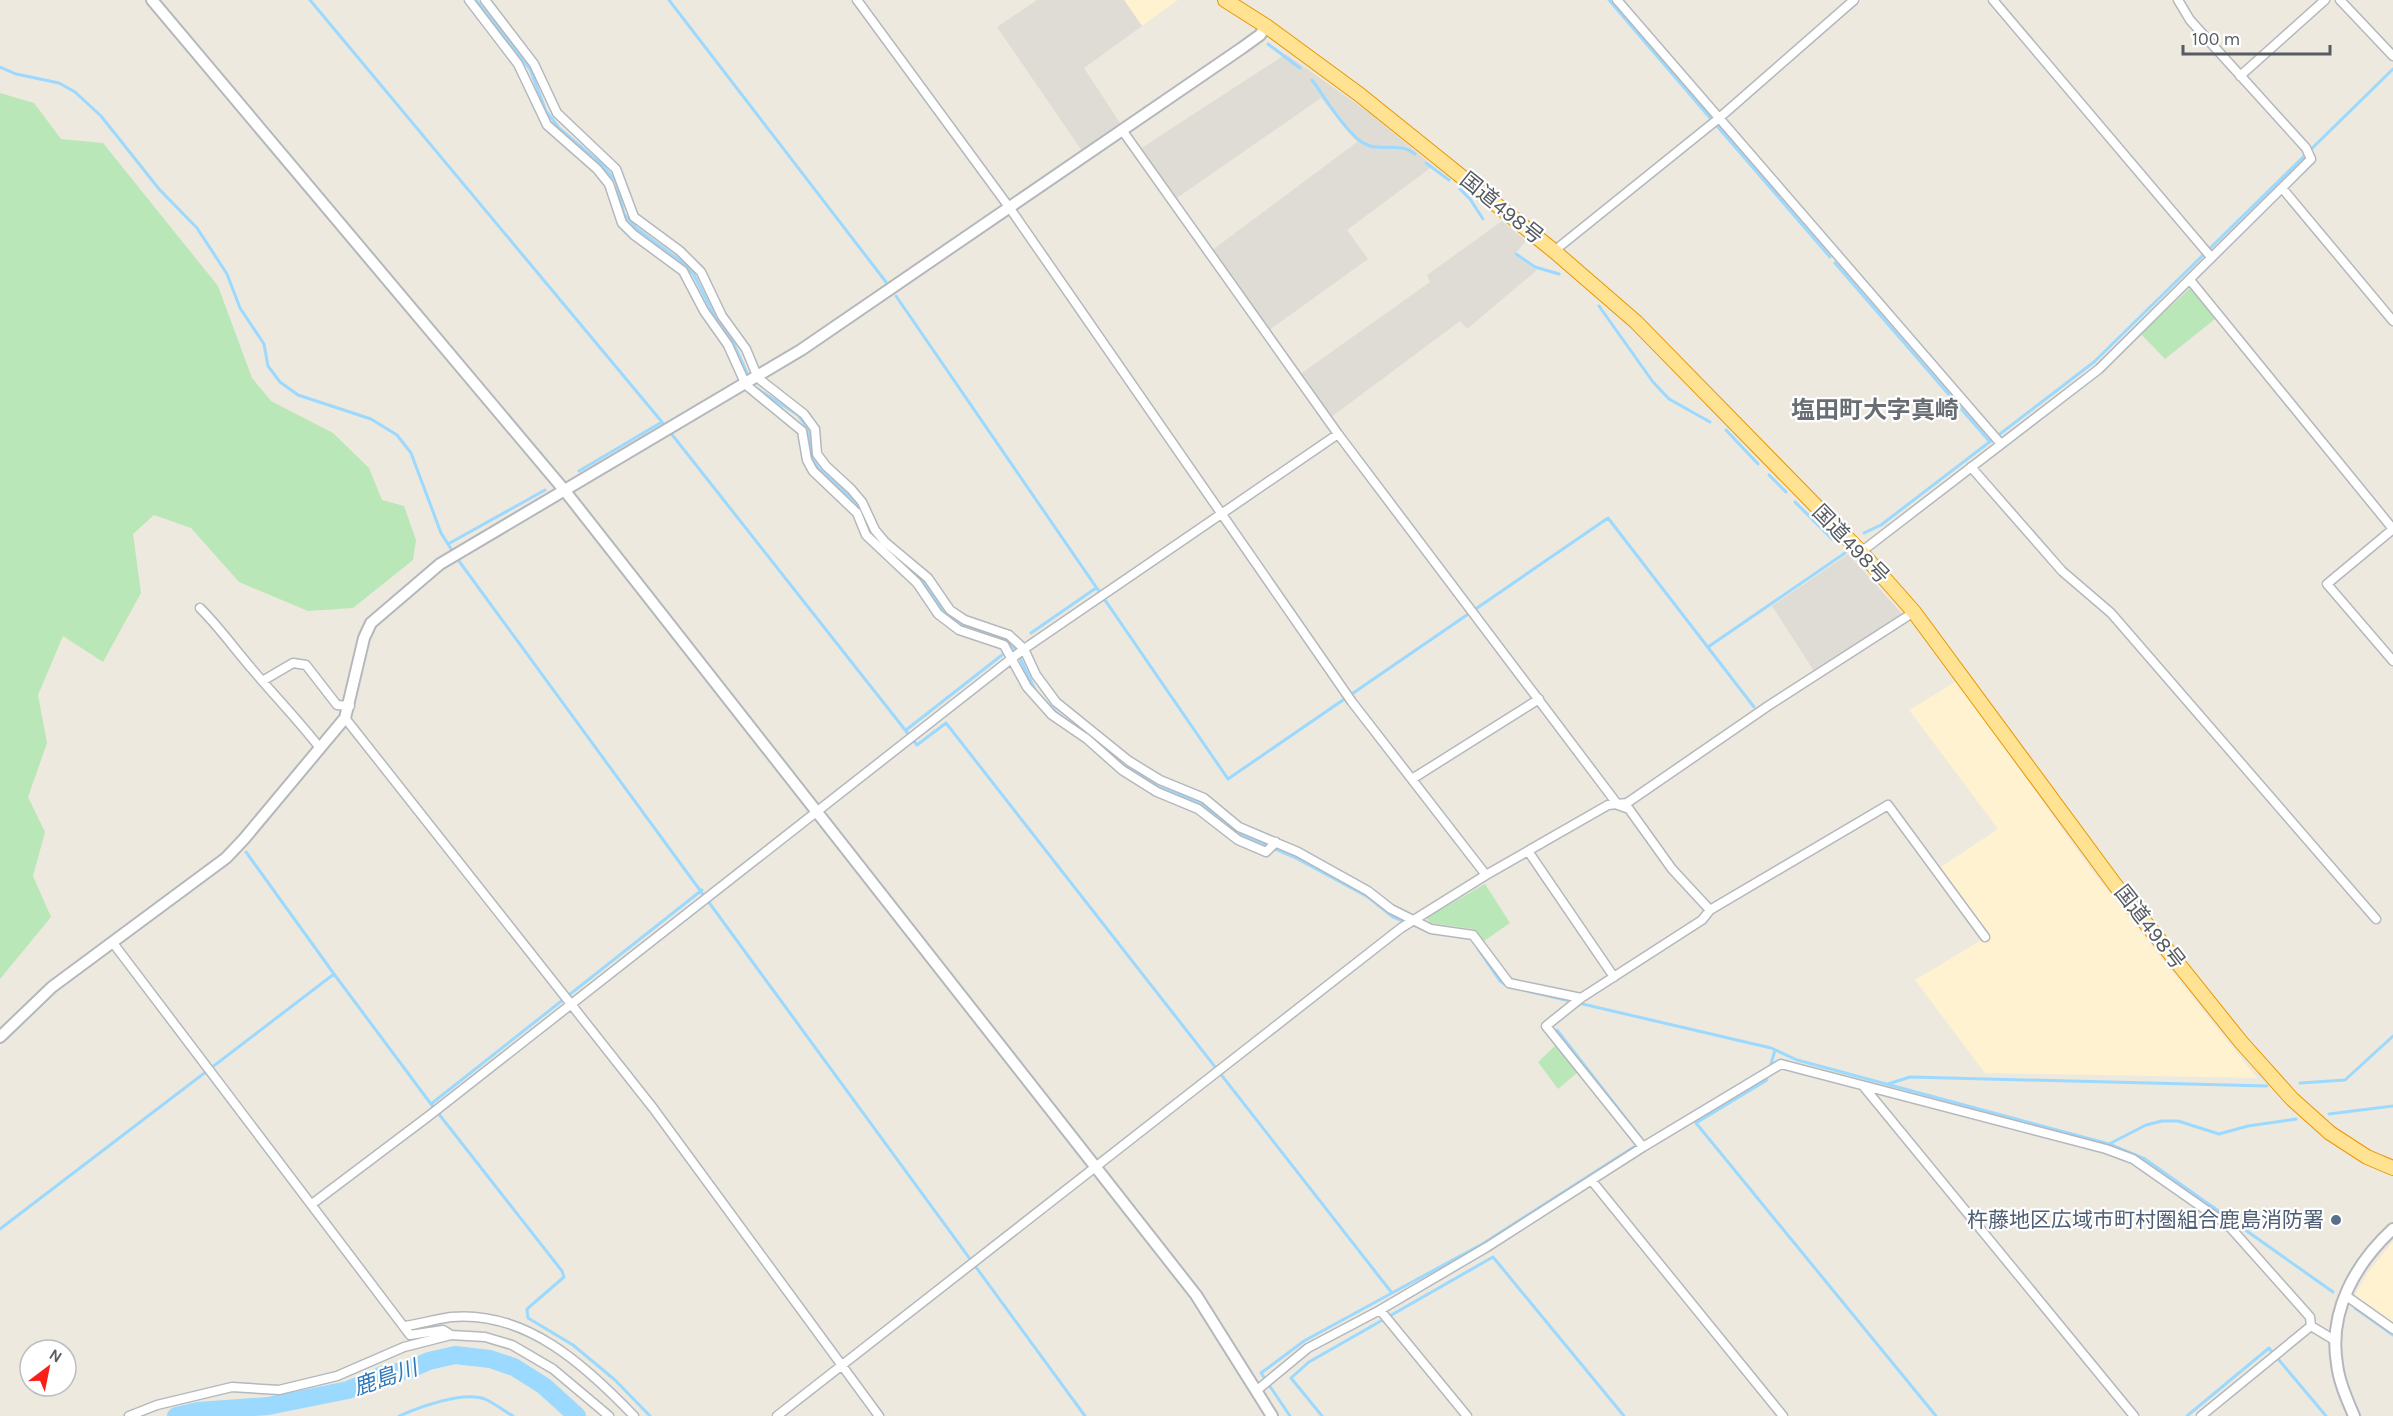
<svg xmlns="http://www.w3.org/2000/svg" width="2393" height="1416" font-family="Karla,'Noto Sans JP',sans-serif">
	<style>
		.commercial { fill: #fff2d1 }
		.industrial { fill: #dfdcd6 }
		.green { fill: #b9e7b7 }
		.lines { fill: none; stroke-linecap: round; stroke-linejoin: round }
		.stream { stroke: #9cd9ff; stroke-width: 3 }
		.river { stroke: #9cd9ff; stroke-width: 18 }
		.minor-casing { stroke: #b4b8bd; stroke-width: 11 }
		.tertiary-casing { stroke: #b4b8bd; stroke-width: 14 }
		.trunk-casing { stroke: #eb9600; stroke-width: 16 }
		.minor { stroke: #fff; stroke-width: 8 }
		.tertiary { stroke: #fff; stroke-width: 10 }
		.trunk { stroke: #ffe292; stroke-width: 14 }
		.service-dot { fill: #5c6f8a; stroke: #fff; stroke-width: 2 }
		.labels { text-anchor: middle; stroke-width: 4.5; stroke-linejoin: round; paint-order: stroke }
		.street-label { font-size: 21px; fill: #575c61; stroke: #fff }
		.service-label { font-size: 21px; fill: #4e5e75; stroke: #fff; text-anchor: end }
		.water-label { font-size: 22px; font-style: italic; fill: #307aba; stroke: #fff }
		.quarter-label { font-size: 24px; font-weight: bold; fill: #686e73; stroke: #fff }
	</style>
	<rect width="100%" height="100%" fill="#ede9de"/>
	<path class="commercial" d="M 1124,0 L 1178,0 L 1142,26 Z
		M 1957,681 L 2090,868 L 2257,1078 L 1985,1073 L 1915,980 L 1988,936 L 1938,869 L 1998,829 L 1909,710 Z
		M 2393,1241 L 2393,1324 L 2354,1297 L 2367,1274 Z"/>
	<path class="industrial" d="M 1037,0 L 1124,0 L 1142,26 L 1084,68 L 1120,123 L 1082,151 L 997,27 Z
		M 1286,54 L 1371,114 L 1433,166 L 1347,230 L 1368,259 L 1268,331 L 1211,251 L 1357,142 L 1321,98 L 1177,198 L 1140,149 Z
		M 1502,221 L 1526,241 L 1514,255 L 1537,270 L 1467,329 L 1460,321 L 1330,418 L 1299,375 L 1430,282 L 1427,275 Z
		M 1848,554 L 1902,614 L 1814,671 L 1772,606 Z"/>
	<path class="green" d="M 0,93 L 34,103 L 61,139 L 103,143 L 218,286 L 252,378 L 271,401 L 333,433 L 369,468 L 382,500 L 404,506 L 416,540 L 413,560 L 353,608 L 308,611 L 239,582 L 191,528 L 154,515 L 133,534 L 141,593 L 103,662 L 63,636 L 38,695 L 47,743 L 28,797 L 45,832 L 33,876 L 51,917 L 0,979 Z
		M 2190,288 L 2215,319 L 2165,359 L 2141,334 Z
		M 1485,884 L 1510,923 L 1484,941 L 1473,929 L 1431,923 L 1426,918 Z
		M 1556,1045 L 1578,1072 L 1558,1089 L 1538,1062 Z"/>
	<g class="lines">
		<path class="stream" d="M 310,0 L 662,422
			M 476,0 L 530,69 L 546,111 L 559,128 L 601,164 L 616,181 L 624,214 L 636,228 L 682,262 L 694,275 L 716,319 L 733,342 L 748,375
			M 669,0 L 886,282
			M 1609,0 L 1711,119
			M 1268,44 L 1300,68
			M 0,67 L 16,74 L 59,83 L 75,92 L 101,116 L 159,189 L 197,228 L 227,274 L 240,308 L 264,344 L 268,366 L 280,382 L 298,395 L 371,419 L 397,435 L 411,453 L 441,533 L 453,552
			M 1312,80 C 1325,97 1350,141 1370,146 C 1385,150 1401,143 1415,154
			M 1717,126 L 1830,257
			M 1426,163 L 1449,180
			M 1460,189 L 1470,199 L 1483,219
			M 1516,254 L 1535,267 L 1559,274
			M 1835,263 L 1990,442
			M 896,296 L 1228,779 L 1608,518 L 1754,707
			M 1599,306 L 1653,382 L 1669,399 L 1710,422
			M 756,388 L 798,415 L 807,427 L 813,460 L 819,469 L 858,504 L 878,540
			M 1726,430 L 1758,464
			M 670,432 L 917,745 L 946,723 L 1392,1293 L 1304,1341 L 1261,1373 L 1290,1416
			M 579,471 L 662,422 L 666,427
			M 1769,475 L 1786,492
			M 1795,502 L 1832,539
			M 1864,533 L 1881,525 L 2094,362 L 2393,69
			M 448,544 L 545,490
			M 889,551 L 920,577 L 944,612 L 962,625 L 1005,639 L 1016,650 L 1036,692
			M 456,557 L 1085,1416
			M 1031,633 L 1096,588
			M 1708,647 L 1845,553
			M 1045,701 L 1058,714 L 1158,787 L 1201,803 L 1235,832 L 1294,857 L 1368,897 L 1393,917 L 1429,931
			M 906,730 L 1002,655
			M 246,852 L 334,974
			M 1478,949 L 1500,981 L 1509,987
			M 1527,991 L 1771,1048 L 1797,1060 L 2109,1144 L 2145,1159 L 2333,1292
			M 1557,1030 L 1641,1138
			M 1771,1064 L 1775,1050
			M 1767,1080 L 1696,1123 L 1936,1416
			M 2300,1083 L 2345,1080 L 2393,1036
			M 1888,1084 L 1910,1077 L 2267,1086
			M 431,1104 L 702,890
			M 2329,1114 L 2393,1106
			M 2109,1144 L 2146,1125 L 2162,1121 L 2178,1121 L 2219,1134 L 2248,1126 L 2296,1119
			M 0,1229 L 334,974 L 431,1104 L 562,1271 L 564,1277 L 527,1309 L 528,1318 L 573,1345 L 615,1380 L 650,1416
			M 1392,1293 L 1484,1243 L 1634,1147
			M 2355,1308 L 2393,1335
			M 2279,1360 L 2326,1416
			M 399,1416 C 419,1407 463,1391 485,1399 C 494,1403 504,1411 513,1416
			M 1322,1416 L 1291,1378 L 1309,1362 L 1493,1257 L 1624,1416
			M 2187,1416 L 2269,1348 L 2272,1352"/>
		<path class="river" d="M 176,1416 L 198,1411 L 268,1406 L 348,1390 L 385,1374 L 408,1370 L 429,1361 L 455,1355 L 490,1359 L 514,1367 L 544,1386 L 577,1416"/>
		<g class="minor-casing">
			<path id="minor" d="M 469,0 L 518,64 L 547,125 L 597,169 L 609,184 L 622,223 L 634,235 L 683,271 L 704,311 L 728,345 L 746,385 L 802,431 L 807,460 L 813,471 L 857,513 L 866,535 L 917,583 L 938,614 L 959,630 L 1004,645 L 1027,687 L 1052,715 L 1087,739 L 1122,770 L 1157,792 L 1198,809 L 1238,840 L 1266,852 L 1276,842
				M 485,0 L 534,64 L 557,113 L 616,169 L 634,217 L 680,251 L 701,272 L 722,316 L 746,349 L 758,378 L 804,414 L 815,429 L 817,454 L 826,466 L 851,489 L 862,502 L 875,530 L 885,542 L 928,578 L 950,610 L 965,620 L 1009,635 L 1024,649 L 1036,675 L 1056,702 L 1129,761 L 1160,780 L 1204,798 L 1239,827 L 1298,852 L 1368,891 L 1391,909 L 1431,929 L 1473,935 L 1509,983 L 1581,998
				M 857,0 L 1009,207 L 1352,702 L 1486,875
				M 1617,0 L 2001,444
				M 1993,0 L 2211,257
				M 2340,0 L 2393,56
				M 2240,76 L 2325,0
				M 1122,130 L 1338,434 L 1618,805 L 1629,809 L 1672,869 L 1710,910
				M 2282,188 L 2393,321
				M 1554,251 L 1718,119 L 1854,0
				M 2190,280 L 2393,529
				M 1971,467 L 2062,571 L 2111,613 L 2376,919
				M 2393,529 L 2327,584 L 2393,661
				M 1861,552 L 2099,369 L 2311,159 L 2306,148 L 2190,20 L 2178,0
				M 200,608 C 216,624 228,640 242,657 C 267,688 295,716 320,748
				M 264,680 L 293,663 L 306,665 L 337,705 L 350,706
				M 345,718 L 653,1108 L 879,1416
				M 1412,779 L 1539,699
				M 1528,851 L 1614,977
				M 113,943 L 410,1335 L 443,1330 L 451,1335
				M 1864,1087 L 2134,1416
				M 1643,1147 L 1546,1026 L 1581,998 L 1702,920 L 1710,910 L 1888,805 L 1985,937
				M 1592,1181 L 1783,1416
				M 312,1204 L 430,1115 L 1024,649 L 1338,434
				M 2345,1295 L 2393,1329
				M 1380,1310 L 1467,1416
				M 405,1326 C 420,1324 436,1319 451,1317 C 526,1310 586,1366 634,1416
				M 1256,1391 L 1308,1348 L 1380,1310 L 1487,1247 L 1643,1147 L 1781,1064 L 2106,1149 L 2133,1159 L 2229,1226 L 2310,1317 L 2311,1326 L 2336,1341
				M 129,1416 L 157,1405 L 232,1387 L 279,1390 L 337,1376 L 404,1347 L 451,1335 L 485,1337 L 512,1345 L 553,1369 L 609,1416
				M 777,1416 L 1401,928 L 1486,875 L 1608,805 L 1627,803 L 1768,706 L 1914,612
				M 2201,1416 L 2311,1326"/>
		</g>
		<g class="tertiary-casing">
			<path id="tertiary" d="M 152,0 L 565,491 L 1196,1295 L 1272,1416
				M 0,1037 L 52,987 L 226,858 L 244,839 L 345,718 L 364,638 L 371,623 L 440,564 L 801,350 L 1242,48 L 1260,35 L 1266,26
				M 2354,1416 C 2347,1399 2339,1382 2337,1364 C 2328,1311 2356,1263 2393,1229"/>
		</g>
		<g class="trunk-casing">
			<path id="trunk" d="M 1225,0 L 1266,26 L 1360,95 L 1554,251 L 1636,322 L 1861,552 L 1914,612 L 2116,886 L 2241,1042 L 2292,1099 L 2330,1133 L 2367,1157 L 2393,1168"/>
		</g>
		<use href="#minor" class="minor"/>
		<use href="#tertiary" class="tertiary"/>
		<use href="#trunk" class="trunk"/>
	</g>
	<circle class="service-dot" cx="2336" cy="1220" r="6"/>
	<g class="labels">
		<g class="street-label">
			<text transform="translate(1502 208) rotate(39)" y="7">国道498号</text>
			<text transform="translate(1851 544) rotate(46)" y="7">国道498号</text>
			<text transform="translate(2150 927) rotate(52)" y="7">国道498号</text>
		</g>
		<g class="service-label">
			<text x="2324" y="1227">杵藤地区広域市町村圏組合鹿島消防署</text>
		</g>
		<g class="water-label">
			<text transform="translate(385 1377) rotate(-19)" y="8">鹿島川</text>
		</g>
		<g class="quarter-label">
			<text x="1875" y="418">塩田町大字真崎</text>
		</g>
	</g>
	<g transform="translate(48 1368) rotate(32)"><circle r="28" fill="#ffffff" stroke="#bcbec0" stroke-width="1.5"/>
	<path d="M0-4.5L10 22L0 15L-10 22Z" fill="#f91e17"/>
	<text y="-9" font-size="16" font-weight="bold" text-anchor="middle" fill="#575c61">N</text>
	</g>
	<path d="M2183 45v9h147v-9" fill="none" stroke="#575c61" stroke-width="3"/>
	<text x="2192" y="45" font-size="18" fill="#575c61" stroke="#ffffff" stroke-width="4.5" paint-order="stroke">100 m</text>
</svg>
